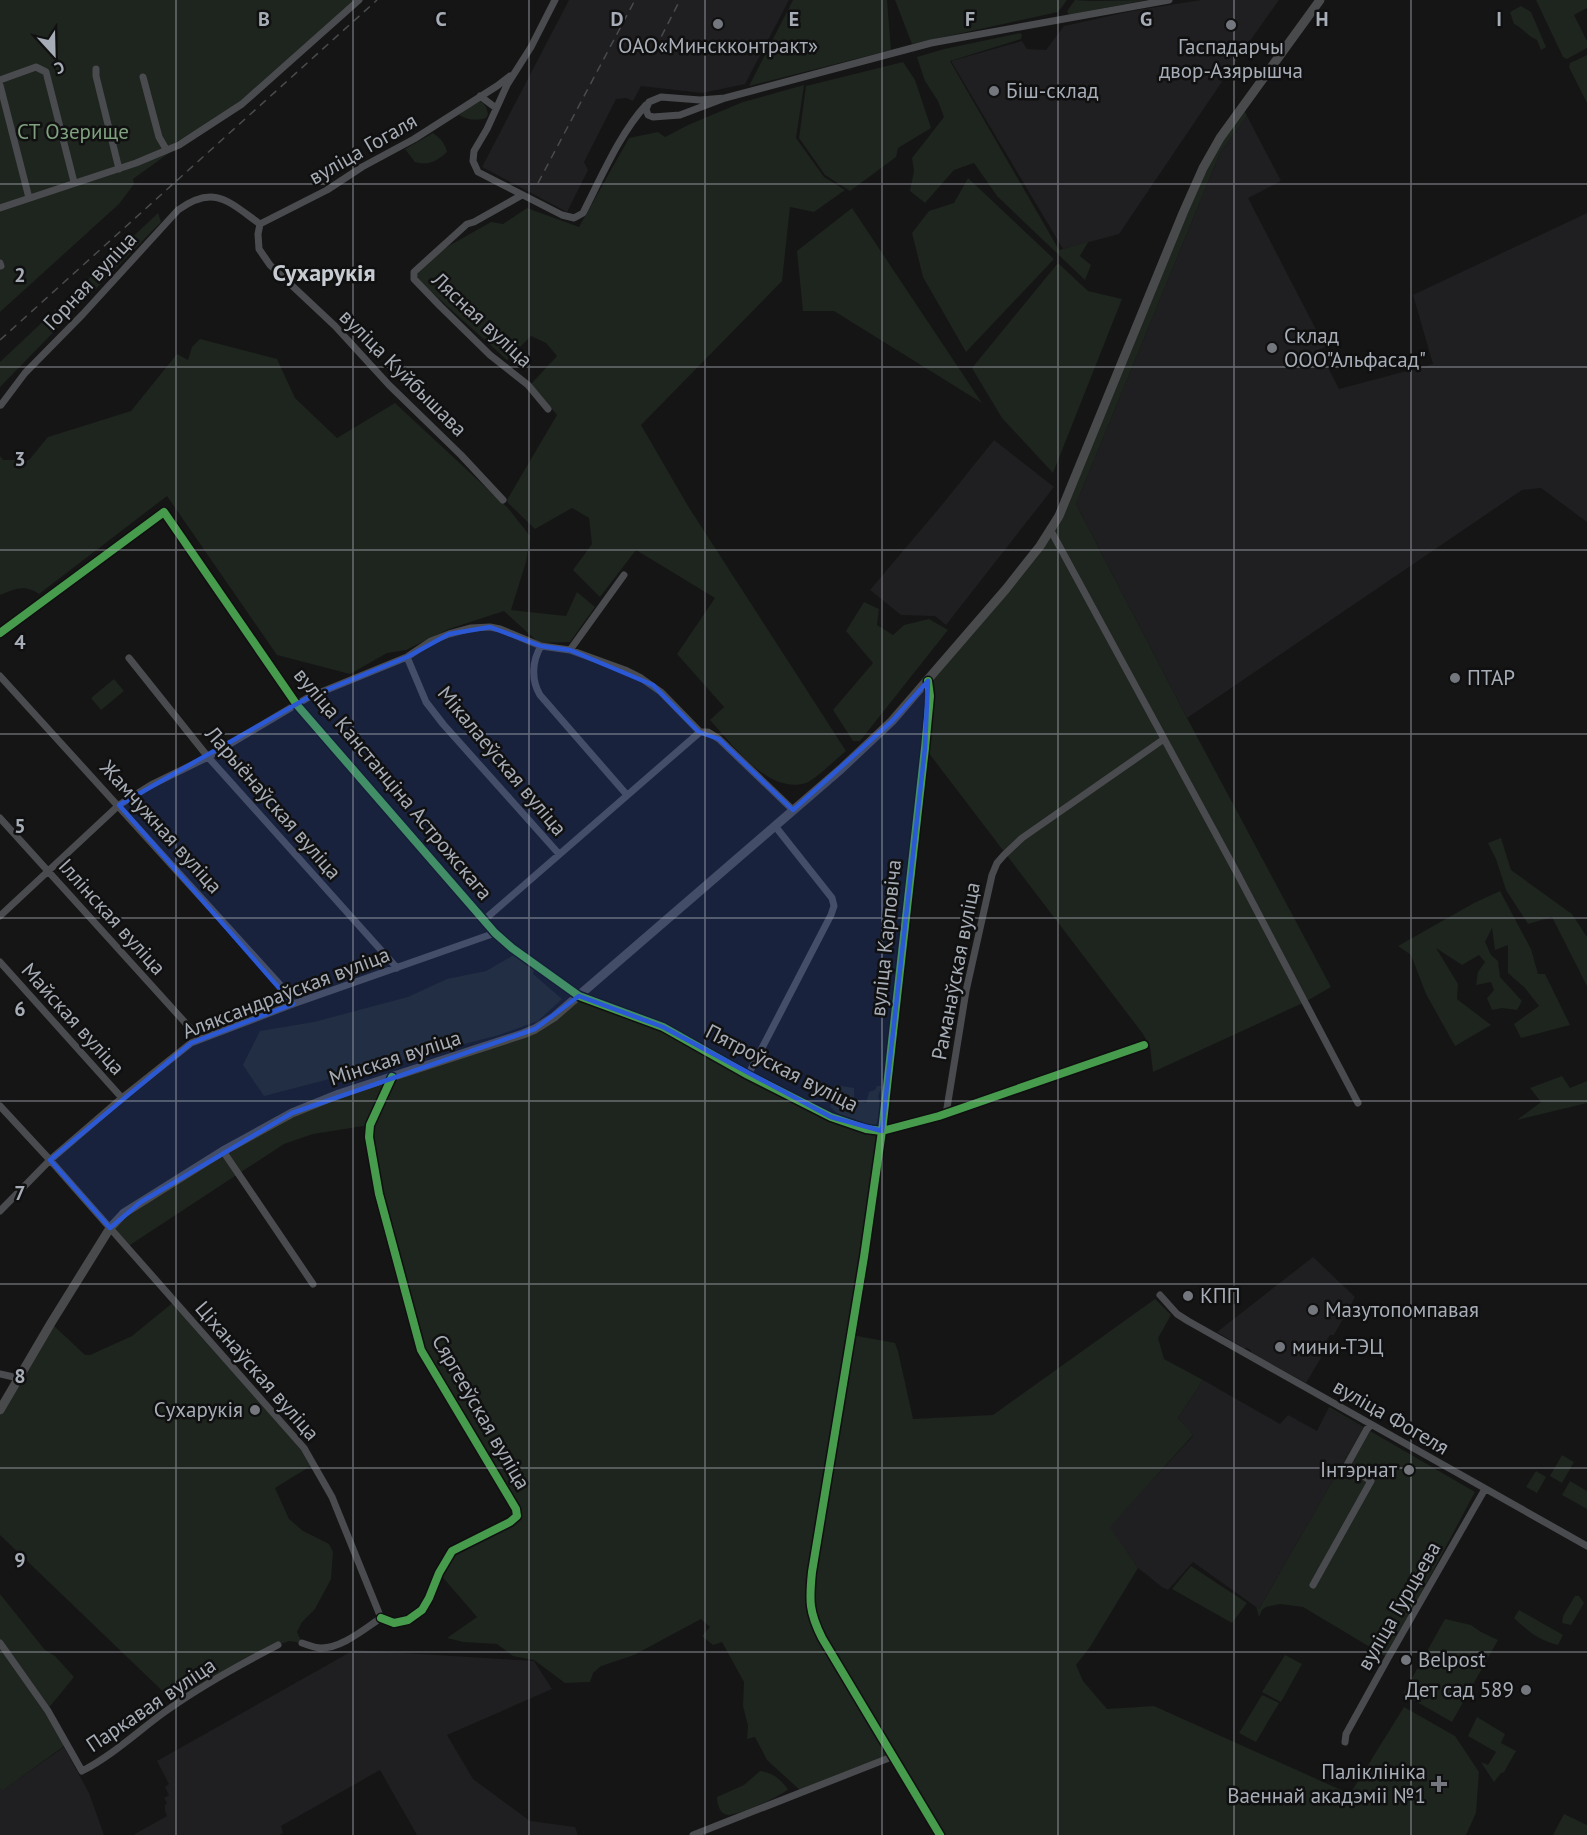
<svg xmlns="http://www.w3.org/2000/svg" width="1587" height="1835" font-family="'PT Sans',sans-serif">
	<style>
		.built { fill: #1f1f21 }
		.green { fill: #1e241e }
		.lines { fill: none; stroke-linecap: round; stroke-linejoin: round }
		.street { stroke: #4a4b4e; stroke-width: 7 }
		.secondary { stroke: #494a4c; stroke-width: 9 }
		.rail { stroke: #4a4b4d; stroke-width: 1.5; stroke-dasharray: 8 6; stroke-linecap: butt }
		.cycleway-casing { stroke: #101011; stroke-width: 11 }
		.cycleway { stroke: #469c4c; stroke-width: 8 }
		.marked { fill: #2b58d5; fill-opacity: 0.2; stroke: #2b58d5; stroke-width: 4.5; stroke-linejoin: round }
		.grid { fill: none; stroke: #a7adb6; stroke-width: 1.5; stroke-opacity: 0.55 }
		.poi-dot { fill: #74787e; stroke: #101011; stroke-width: 2 }
		.labels { text-anchor: middle; stroke-width: 5; stroke-linejoin: round; paint-order: stroke }
		.poi-label { font-size: 21px; fill: #a7adb6; stroke: #101011; text-anchor: start }
		.park-label { font-size: 21px; fill: #7fa17e; stroke: #101011 }
		.street-label { font-size: 21px; fill: #a7adb6; stroke: #101011 }
		.quarter-label { font-size: 24px; font-weight: bold; fill: #c7ccd2; stroke: #101011 }
		.grid-label { font-size: 20px; text-anchor: middle; font-weight: bold; fill: #a7adb6; stroke: #101011; stroke-width: 5; stroke-linejoin: round; paint-order: stroke }
	</style>
	<rect width="100%" height="100%" fill="#151516"/>
	<path class="built" d="M 569,0 L 789,0 L 745,84 L 702,93 L 641,86 L 633,101 L 626,98 L 616,99 L 584,162 L 588,170 L 567,212 L 482,167 Z
		M 1201,0 L 1279,0 L 1240,55 L 1119,234 L 1063,249 L 951,61 L 1022,41 L 1027,49 L 1046,50 L 1064,26 L 1132,11 Z
		M 1247,116 L 1281,181 L 1248,198 L 1325,347 L 1319,350 L 1339,389 L 1433,364 L 1413,295 L 1587,213 L 1587,522 L 1541,488 L 1522,490 L 1187,718 L 1076,504 L 1220,153 Z
		M 994,440 L 1054,487 L 946,625 L 935,616 L 901,615 L 870,590 L 941,506 Z
		M 1313,1257 L 1355,1297 L 1334,1335 L 1330,1335 L 1328,1338 L 1323,1349 L 1325,1351 L 1306,1383 L 1251,1353 L 1251,1350 L 1247,1348 L 1243,1348 L 1217,1332 Z
		M 1203,1380 L 1280,1424 L 1288,1415 L 1317,1431 L 1328,1409 L 1363,1428 L 1259,1609 L 1193,1562 L 1168,1590 L 1162,1587 L 1138,1568 L 1109,1527 L 1193,1436 L 1178,1418 Z
		M 354,1650 L 534,1661 L 552,1689 L 447,1735 L 473,1779 L 530,1821 L 575,1827 L 578,1835 L 417,1835 L 380,1770 L 281,1826 L 283,1833 L 280,1835 L 135,1835 L 135,1834 L 167,1816 L 165,1811 L 165,1805 L 167,1803 L 164,1798 L 169,1795 L 165,1787 L 169,1784 L 157,1761 Z
		M 64,1747 L 89,1793 L 104,1835 L 0,1835 L 0,1788 L 3,1790 Z"/>
	<path class="green" d="M 0,0 L 354,0 L 241,101 L 201,129 L 174,143 L 172,151 L 133,179 L 134,184 L 119,204 L 0,312 Z
		M 793,0 L 887,0 L 891,50 L 749,86 Z
		M 895,0 L 1067,0 L 1058,12 L 912,44 Z
		M 1075,0 L 1092,1 L 1146,0 L 1069,15 L 1067,11 Z
		M 1536,0 L 1587,0 L 1587,8 L 1574,15 L 1587,41 L 1587,48 L 1567,59 L 1563,57 Z
		M 1521,6 L 1531,12 L 1546,47 L 1541,50 L 1537,40 C 1527,36 1523,28 1514,24 L 1510,12 Z
		M 1020,33 L 1022,35 L 1021,39 L 950,61 L 1059,250 L 1088,242 L 1080,256 L 1091,265 L 1085,280 L 997,196 L 974,163 L 954,170 L 925,203 L 910,191 L 914,171 L 912,158 L 944,117 L 938,101 L 925,81 L 917,57 L 944,49 Z
		M 1587,55 L 1587,103 L 1569,67 L 1570,63 Z
		M 903,62 L 915,80 L 931,128 L 898,148 L 896,157 L 850,191 L 825,175 L 799,138 L 806,86 Z
		M 804,85 L 796,138 L 824,177 L 845,190 L 814,212 L 790,207 L 782,281 L 641,425 L 688,506 L 846,751 C 837,758 815,780 806,783 C 768,795 732,744 710,720 L 724,707 L 677,654 L 715,598 L 636,550 L 600,597 L 573,570 L 592,544 L 589,518 L 572,508 L 535,529 L 508,503 L 507,500 L 557,415 L 531,384 L 557,356 L 546,343 L 531,336 L 507,360 L 418,280 L 417,272 L 445,248 L 491,222 L 503,224 L 527,208 L 579,227 L 629,138 L 658,132 L 665,137 L 688,125 L 743,102 Z
		M 478,100 C 485,103 487,108 488,114 L 486,118 C 478,121 466,120 459,115 Z
		M 1243,108 L 1247,116 L 1220,153 L 1076,504 L 1187,718 L 1331,987 L 1305,1002 L 1153,1072 L 1150,1047 L 1143,1034 L 925,748 L 928,681 L 1059,516 L 1203,168 Z
		M 433,133 C 440,138 445,143 447,152 C 437,161 429,166 415,162 L 405,149 Z
		M 968,178 L 1054,259 L 966,352 L 923,277 L 912,233 L 929,211 L 954,203 Z
		M 852,208 L 982,403 L 834,311 L 803,311 L 797,251 Z
		M 158,213 L 161,222 L 0,387 L 0,362 Z
		M 1058,263 L 1088,291 L 1122,299 L 1053,473 L 1002,418 L 972,368 Z
		M 200,339 L 277,359 L 295,398 L 337,438 L 395,403 L 508,508 L 530,536 L 526,562 L 511,610 L 566,616 L 577,592 L 595,607 L 570,642 L 539,643 L 504,611 L 449,629 L 406,650 L 387,653 L 350,674 L 277,655 L 167,496 L 39,594 C 24,584 15,589 0,595 L 0,456 L 3,460 L 29,460 L 48,437 L 131,411 L 177,354 L 188,360 L 192,347 Z
		M 864,602 L 879,609 L 877,625 L 893,635 L 904,625 L 929,619 L 948,630 L 860,741 L 853,741 L 833,710 L 873,663 L 846,631 Z
		M 114,679 L 124,691 L 101,710 L 91,698 Z
		M 1501,838 L 1511,870 L 1572,914 L 1587,937 L 1587,986 L 1552,917 L 1528,924 L 1506,890 L 1496,859 L 1488,843 Z
		M 1500,891 L 1531,949 L 1538,974 L 1545,974 L 1570,1025 L 1521,1038 L 1514,1024 L 1539,1006 L 1525,988 L 1508,973 L 1508,945 L 1495,950 L 1492,928 L 1485,942 L 1491,955 L 1498,961 L 1500,977 L 1522,1001 L 1517,1010 L 1502,1008 L 1492,1010 L 1487,998 L 1494,990 L 1491,982 L 1476,985 L 1478,972 L 1485,962 L 1479,955 L 1462,965 L 1436,948 L 1458,984 L 1457,999 L 1491,1025 L 1455,1046 L 1426,994 L 1411,955 L 1398,946 L 1474,903 Z
		M 514,955 L 534,970 L 533,974 L 562,999 L 538,1021 L 499,1035 L 264,1096 L 243,1065 L 260,1031 L 314,1022 L 408,997 L 447,979 L 486,971 Z
		M 579,996 L 657,1025 L 831,1117 L 882,1131 L 852,1335 L 895,1343 L 898,1351 L 913,1419 L 993,1415 L 1155,1299 L 1171,1315 L 1158,1338 L 1164,1359 L 1203,1380 L 1178,1418 L 1193,1435 L 1110,1527 L 1138,1568 L 1090,1647 L 1076,1665 L 1083,1681 L 1107,1709 L 1154,1706 L 1350,1794 L 1404,1707 L 1455,1736 L 1479,1772 L 1476,1813 L 1466,1835 L 940,1835 L 894,1756 L 802,1792 L 767,1760 L 755,1737 L 747,1739 L 748,1726 L 743,1706 L 744,1682 L 722,1642 L 713,1645 L 702,1636 L 710,1627 L 701,1619 L 634,1655 L 601,1666 L 593,1673 L 590,1682 L 565,1683 L 534,1660 L 513,1656 L 497,1644 L 463,1642 L 447,1638 L 477,1617 L 439,1573 L 452,1551 L 517,1516 L 421,1350 L 379,1194 L 370,1125 L 313,1134 L 284,1144 L 127,1247 L 110,1228 L 118,1219 L 292,1113 L 523,1034 Z
		M 1562,1076 L 1570,1088 L 1587,1081 L 1587,1103 L 1517,1120 L 1541,1102 L 1530,1088 Z
		M 835,1085 L 854,1088 L 854,1100 L 866,1103 L 869,1092 L 875,1090 L 877,1086 L 882,1086 L 878,1096 L 881,1107 L 876,1126 L 842,1117 L 830,1107 L 831,1104 L 829,1096 Z
		M 175,1301 L 314,1464 L 275,1488 L 289,1519 L 303,1531 L 329,1544 L 333,1552 L 331,1579 L 315,1609 L 302,1622 L 297,1632 L 302,1643 L 289,1641 L 278,1645 L 176,1704 L 0,1535 L 0,1410 L 51,1323 L 85,1355 L 90,1355 L 132,1336 Z
		M 1329,1407 L 1475,1492 L 1417,1601 L 1385,1656 L 1303,1607 L 1280,1604 L 1266,1607 L 1262,1610 L 1259,1617 L 1256,1606 L 1259,1609 L 1363,1428 L 1328,1409 Z
		M 1562,1455 L 1574,1462 L 1562,1483 L 1550,1476 Z
		M 1536,1471 L 1546,1477 L 1537,1493 L 1526,1487 Z
		M 1570,1481 L 1587,1491 L 1587,1509 L 1562,1495 Z
		M 1191,1566 L 1247,1603 L 1232,1623 L 1172,1589 Z
		M 0,1594 L 45,1650 L 55,1656 L 74,1677 L 47,1710 L 67,1744 L 2,1791 L 0,1788 Z
		M 1575,1596 L 1579,1596 L 1584,1603 L 1571,1625 L 1562,1623 L 1563,1616 Z
		M 1519,1610 L 1563,1635 L 1558,1645 C 1538,1640 1529,1632 1514,1618 Z
		M 1445,1619 L 1471,1625 L 1481,1632 L 1498,1640 L 1452,1722 L 1403,1694 Z
		M 1285,1655 L 1302,1664 L 1281,1702 L 1262,1692 Z
		M 1262,1695 L 1279,1703 L 1256,1742 L 1239,1733 Z
		M 1477,1717 L 1505,1734 L 1501,1743 L 1516,1751 L 1504,1772 L 1501,1773 L 1494,1782 L 1481,1762 L 1488,1765 L 1496,1752 L 1468,1736 Z
		M 760,1771 C 772,1772 780,1779 788,1789 C 781,1797 740,1814 729,1815 C 720,1815 717,1804 717,1797 L 744,1785 Z
		M 1564,1814 L 1587,1825 L 1587,1835 L 1553,1835 Z"/>
	<g class="lines">
		<path class="street" d="M 555,0 L 531,47 L 507,85 L 487,129 L 474,151 L 473,161 L 478,172 L 562,215 L 574,218 L 583,213 C 601,178 620,133 646,105
			M 96,69 L 96,76 L 119,169
			M 143,77 L 159,137 L 166,149
			M 0,80 L 36,67 L 46,72 L 74,182
			M 0,85 L 29,198
			M 480,96 L 496,108
			M 725,98 L 700,100 L 661,97 L 649,102 L 646,109 L 648,115 L 653,117 L 680,115 L 725,98 L 931,43 L 1169,0
			M 522,195 L 474,222 L 467,224 L 414,272 L 414,279 L 440,306 L 490,355 L 528,385 L 548,409
			M 0,208 L 136,163 L 179,145 L 242,104 L 359,0
			M 260,224 L 258,234 L 259,249 L 270,265 L 335,326 L 389,385 L 461,455 L 503,500
			M 260,224 L 327,190 L 362,167 L 414,139 L 497,86 L 510,76
			M 0,263 L 1,266
			M 1,405 L 25,373 L 83,314 L 178,210 C 214,184 228,201 260,224
			M 1050,529 L 1237,873 L 1358,1103
			M 0,633 L 164,512 L 297,705 L 495,933 L 512,948 L 579,996 L 663,1027 L 748,1075 L 831,1117 L 866,1129 L 882,1131 L 939,1116 L 1144,1045
			M 541,646 C 532,661 531,680 540,695 L 627,795
			M 570,650 L 624,575
			M 407,657 L 426,702 L 443,724 L 559,854
			M 129,658 L 208,757 L 397,968
			M 0,676 L 284,989 L 293,1004
			M 928,681 L 930,696 L 925,748 L 882,1131 L 864,1257 L 812,1572 C 809,1601 809,1612 822,1638 L 940,1835
			M 700,732 L 708,732 L 719,739 L 793,810
			M 0,818 L 200,1039
			M 0,916 L 119,805 L 151,785 L 208,757 L 309,697 L 407,657 L 431,641 L 449,634 L 471,628 L 490,627 L 500,629 L 541,646 L 570,650 L 625,670 L 641,678 L 661,692 L 700,732
			M 484,920 L 700,732
			M 0,962 L 122,1098
			M 748,1075 L 831,915 L 834,906 L 832,898 L 775,826
			M 0,1106 L 50,1160 L 304,1448 L 332,1497 L 381,1618
			M 946,1114 L 966,991 L 992,875 L 997,863 L 1004,855 L 1022,838 L 1164,739
			M 223,1151 L 313,1284
			M 0,1211 L 50,1160 L 122,1098 L 191,1043 L 293,1004 L 495,933
			M 1160,1295 L 1177,1314 L 1188,1321 L 1587,1546
			M 0,1374 L 18,1378
			M 1313,1585 L 1371,1481 L 1347,1465 L 1367,1429 L 1371,1425
			M 381,1618 L 394,1623 L 408,1620 L 422,1610 L 429,1598 L 439,1573 L 452,1551 L 510,1522 L 517,1516 L 516,1509 L 421,1350 L 379,1194 L 369,1137 L 370,1125 L 392,1077
			M 0,1643 L 48,1711 L 82,1771 C 113,1755 138,1731 166,1711 C 201,1686 239,1665 278,1645
			M 302,1643 C 308,1645 315,1648 321,1648 C 342,1648 364,1629 381,1618
			M 1345,1742 L 1346,1734 L 1388,1658 L 1485,1489
			M 693,1835 L 894,1756"/>
		<path class="secondary" d="M 0,1410 L 51,1323 L 110,1228 L 124,1213 L 223,1151 L 292,1113 L 339,1094 L 523,1034 L 535,1029 L 554,1017 L 841,769 L 892,721 L 1006,589 L 1040,546 L 1059,516 L 1183,213 L 1203,168 L 1220,138 L 1320,0"/>
		<path class="rail" d="M 655,49 L 680,0
			M 538,183 L 635,0
			M 0,340 L 377,0"/>
		<g class="cycleway-casing">
			<path id="cycleway" d="M 0,633 L 164,512 L 297,705 L 495,933 L 512,948 L 579,996 L 663,1027 L 748,1075 L 831,1117 L 866,1129 L 882,1131 L 939,1116 L 1144,1045
				M 928,681 L 930,696 L 925,748 L 882,1131 L 864,1257 L 812,1572 C 809,1601 809,1612 822,1638 L 940,1835
				M 381,1618 L 394,1623 L 408,1620 L 422,1610 L 429,1598 L 439,1573 L 452,1551 L 510,1522 L 517,1516 L 516,1509 L 421,1350 L 379,1194 L 369,1137 L 370,1125 L 392,1077"/>
		</g>
		<use href="#cycleway" class="cycleway"/>
	</g>
	<path class="marked" d="M 490,627 L 541,646 L 570,650 L 653,685 L 699,732 L 719,739 L 793,810 L 892,721 L 928,681 L 925,748 L 882,1131 L 831,1117 L 663,1027 L 579,996 L 535,1029 L 292,1113 L 141,1202 L 110,1228 L 50,1160 L 191,1043 L 293,1004 L 119,805 L 309,697 L 407,657 L 449,634 Z"/>
	<path class="grid" d="M 176,0 L 176,1835M 353,0 L 353,1835M 529,0 L 529,1835M 705,0 L 705,1835M 882,0 L 882,1835M 1058,0 L 1058,1835M 1234,0 L 1234,1835M 1411,0 L 1411,1835M 0,184 L 1587,184M 0,367 L 1587,367M 0,550 L 1587,550M 0,734 L 1587,734M 0,918 L 1587,918M 0,1101 L 1587,1101M 0,1284 L 1587,1284M 0,1468 L 1587,1468M 0,1652 L 1587,1652"/>
	<g class="poi-dot">
		<circle cx="718" cy="24" r="6"/>
		<circle cx="1231" cy="25" r="6"/>
		<circle cx="994" cy="91" r="6"/>
		<circle cx="1272" cy="348" r="6"/>
		<circle cx="1455" cy="678" r="6"/>
		<circle cx="1188" cy="1296" r="6"/>
		<circle cx="1313" cy="1310" r="6"/>
		<circle cx="1280" cy="1347" r="6"/>
		<circle cx="255" cy="1410" r="6"/>
		<circle cx="1409" cy="1470" r="6"/>
		<circle cx="1406" cy="1660" r="6"/>
		<circle cx="1526" cy="1690" r="6"/>
		<path d="M1436 1775h6v6h6v6h-6v6h-6v-6h-6v-6h6z"/>
	</g>
	<g class="labels">
		<g class="poi-label">
			<text x="718" y="53" text-anchor="middle">ОАО«Минскконтракт»</text>
			<text x="1231" y="54" text-anchor="middle">Гаспадарчы<tspan x="1231" dy="24">двор-Азярышча</tspan></text>
			<text x="1006" y="98">Біш-склад</text>
			<text x="1284" y="343">Склад<tspan x="1284" dy="24">ООО"Альфасад"</tspan></text>
			<text x="1467" y="685">ПТАР</text>
			<text x="1200" y="1303">КПП</text>
			<text x="1325" y="1317">Мазутопомпавая</text>
			<text x="1292" y="1354">мини-ТЭЦ</text>
			<text x="243" y="1417" text-anchor="end">Сухарукія</text>
			<text x="1397" y="1477" text-anchor="end">Інтэрнат</text>
			<text x="1418" y="1667">Belpost</text>
			<text x="1514" y="1697" text-anchor="end">Дет сад 589</text>
			<text x="1426" y="1779" text-anchor="end">Паліклініка<tspan x="1426" dy="24">Ваеннай акадэміі №1</tspan></text>
		</g>
		<g class="park-label">
			<text x="73" y="139">СТ Озерище</text>
		</g>
		<g class="street-label">
			<text transform="translate(363 149) rotate(-30)" y="7">вуліца Гогаля</text>
			<text transform="translate(90 281) rotate(-47)" y="7">Горная вуліца</text>
			<text transform="translate(482 320) rotate(43)" y="7">Лясная вуліца</text>
			<text transform="translate(403 373) rotate(45)" y="7">вуліца Куйбышава</text>
			<text transform="translate(502 761) rotate(50)" y="7">Мікалаеўская вуліца</text>
			<text transform="translate(393 784) rotate(50)" y="7">вуліца Канстанціна Астрожскага</text>
			<text transform="translate(273 803) rotate(49)" y="7">Ларыёнаўская вуліца</text>
			<text transform="translate(161 827) rotate(48)" y="7">Жамчужная вуліца</text>
			<text transform="translate(112 917) rotate(48)" y="7">Іллінская вуліца</text>
			<text transform="translate(886 938) rotate(-84)" y="7">вуліца Карповіча</text>
			<text transform="translate(956 971) rotate(-79)" y="7">Раманаўская вуліца</text>
			<text transform="translate(286 993) rotate(-21)" y="7">Аляксандраўская вуліца</text>
			<text transform="translate(73 1019) rotate(48)" y="7">Майская вуліца</text>
			<text transform="translate(395 1058) rotate(-18)" y="7">Мінская вуліца</text>
			<text transform="translate(782 1068) rotate(27)" y="7">Пятроўская вуліца</text>
			<text transform="translate(257 1371) rotate(49)" y="7">Ціханаўская вуліца</text>
			<text transform="translate(481 1412) rotate(60)" y="7">Сяргееўская вуліца</text>
			<text transform="translate(1391 1417) rotate(30)" y="7">вуліца Фогеля</text>
			<text transform="translate(1399 1606) rotate(-60)" y="7">вуліца Гурцьева</text>
			<text transform="translate(151 1705) rotate(-34)" y="7">Паркавая вуліца</text>
		</g>
		<g class="quarter-label">
			<text x="324" y="281">Сухарукія</text>
		</g>
	</g>
	<g class="grid-label">
		<text x="264" y="26">B</text>
		<text x="441" y="26">C</text>
		<text x="617" y="26">D</text>
		<text x="794" y="26">E</text>
		<text x="970" y="26">F</text>
		<text x="1146" y="26">G</text>
		<text x="1322" y="26">H</text>
		<text x="1499" y="26">I</text>
		<text x="20" y="282">2</text>
		<text x="20" y="466">3</text>
		<text x="20" y="649">4</text>
		<text x="20" y="833">5</text>
		<text x="20" y="1016">6</text>
		<text x="20" y="1200">7</text>
		<text x="20" y="1383">8</text>
		<text x="20" y="1567">9</text>
	</g>
	<g transform="translate(54 54) rotate(158)" stroke="#101011" stroke-width="4.5" paint-order="stroke">
	<path d="M0-4.5L10 22L0 15L-10 22Z" fill="#a7adb6"/>
	<text y="-9" font-size="16" font-weight="bold" text-anchor="middle" fill="#a7adb6">С</text>
	</g>
</svg>
